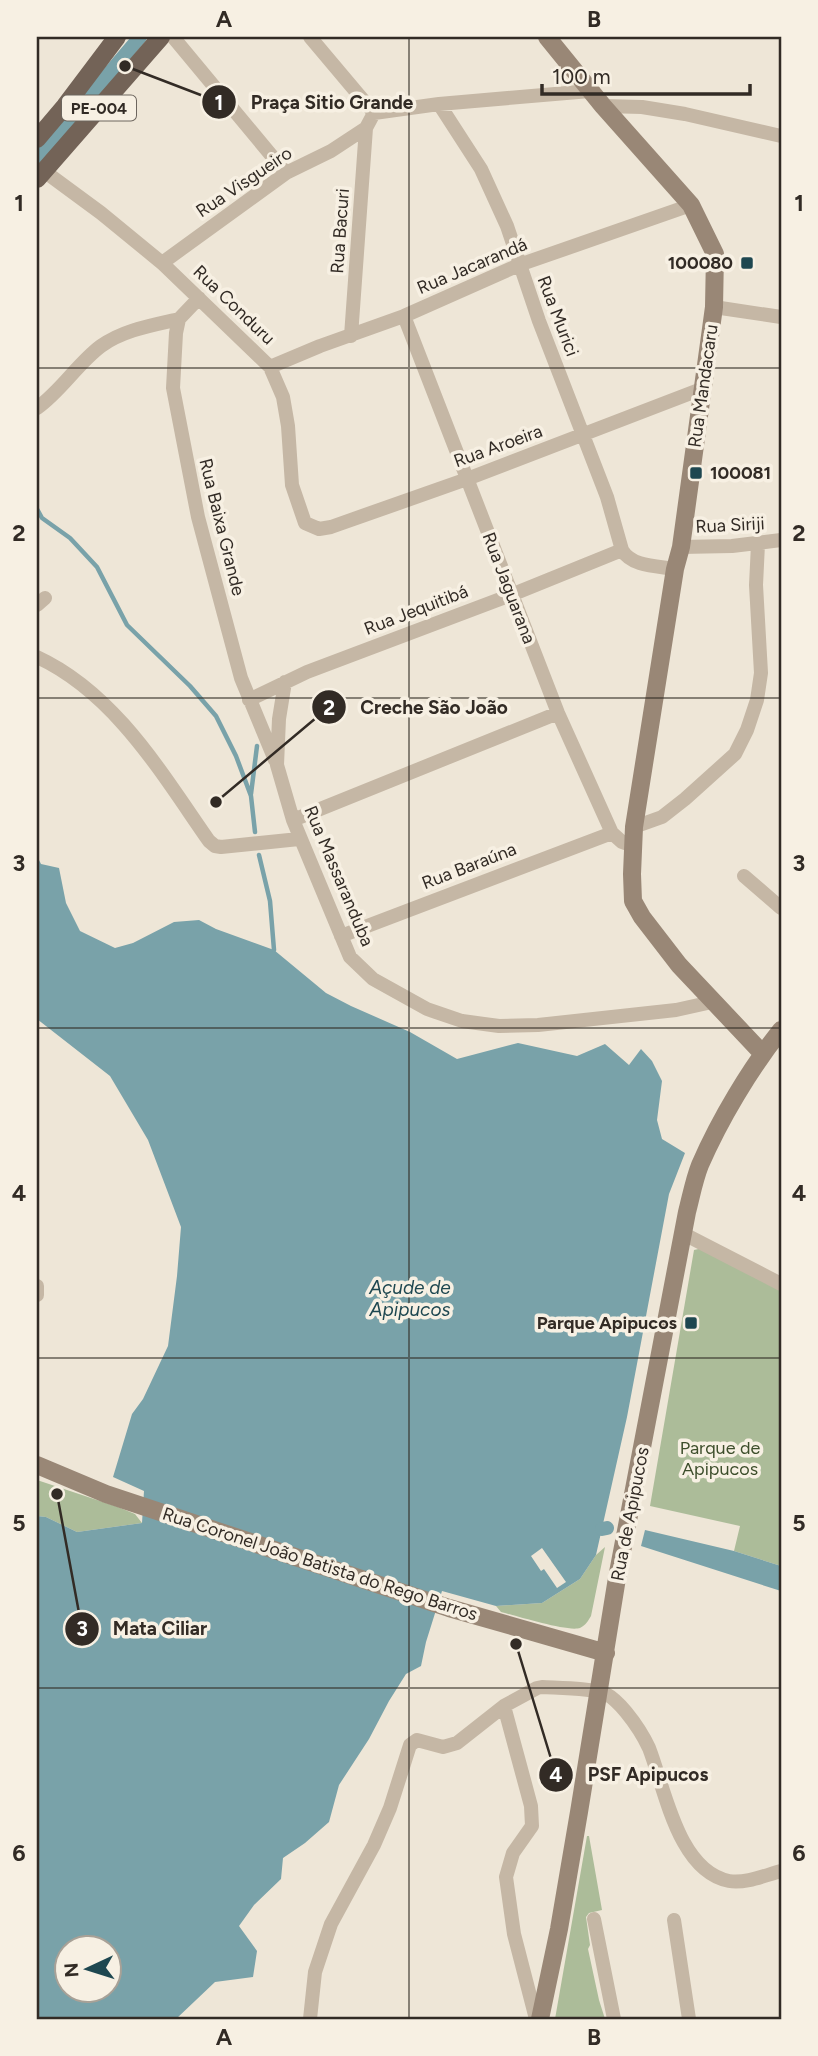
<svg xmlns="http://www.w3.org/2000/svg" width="818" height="2056" font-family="Figtree,sans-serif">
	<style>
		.green { fill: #acbc99 }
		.water { fill: #79a2a9; fill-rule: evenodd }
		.pier { fill: #eee6d7 }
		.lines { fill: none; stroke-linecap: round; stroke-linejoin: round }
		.stream { stroke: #79a2a9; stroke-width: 4.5 }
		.canal { stroke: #79a2a9; stroke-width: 14 }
		.street { stroke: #c5b7a5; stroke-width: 14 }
		.secondary { stroke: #998776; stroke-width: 18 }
		.primary { stroke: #736357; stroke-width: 18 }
		.grid { fill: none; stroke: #322b25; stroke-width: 2; stroke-opacity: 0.55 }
		.poi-dot { fill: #1e4750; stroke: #f7f0e3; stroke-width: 2.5 }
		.labels { text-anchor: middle; stroke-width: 7; stroke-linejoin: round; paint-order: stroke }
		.shield { fill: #f7f0e3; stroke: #6d665e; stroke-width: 2 }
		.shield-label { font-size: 16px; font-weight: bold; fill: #322b25 }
		.street-label { font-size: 18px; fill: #322b25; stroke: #f7f0e3 }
		.poi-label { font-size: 18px; font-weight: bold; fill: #322b25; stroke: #f7f0e3; text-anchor: end }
		.park-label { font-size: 18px; fill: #3d4e2b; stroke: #f7f0e3 }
		.water-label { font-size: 19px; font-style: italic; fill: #1e4750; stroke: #f7f0e3 }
		.leader { fill: none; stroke: #322b25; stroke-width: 2.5 }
		.callout-dot { fill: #322b25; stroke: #f7f0e3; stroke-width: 2.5 }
		.mark-label { font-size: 21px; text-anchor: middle; font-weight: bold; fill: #fff }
		.callout-label { font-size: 19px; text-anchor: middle; font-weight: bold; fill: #322b25; stroke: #f7f0e3; stroke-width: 7; stroke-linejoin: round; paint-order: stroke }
		.neatline { fill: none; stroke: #322b25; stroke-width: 2.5 }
		.grid-label { font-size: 23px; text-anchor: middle; font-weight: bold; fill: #322b25 }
	</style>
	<rect width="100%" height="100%" fill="#eee6d7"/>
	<path class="green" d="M 703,1248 L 781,1290 L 781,1566 L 734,1551 L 740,1526 L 650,1506 L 694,1250 Z
		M 37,1480 L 118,1507 L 135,1514 L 142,1523 L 77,1532 L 46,1517 L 37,1516 Z
		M 605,1547 L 591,1616 C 588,1621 586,1625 580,1628 C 567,1632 517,1616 501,1612 L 496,1606 L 542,1603 L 580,1579 L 596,1555 Z
		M 587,1836 L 589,1836 L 602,1910 L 589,1913 L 586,1917 L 590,1945 L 588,1949 L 599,2000 L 605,2019 L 555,2019 Z"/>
	<path class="water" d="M 37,856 L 41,864 L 59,868 L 66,903 L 80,931 L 115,948 L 133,943 L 174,922 L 199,920 L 216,929 L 274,950 L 326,993 L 351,1006 L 410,1032 L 457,1059 L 518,1043 L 577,1056 L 605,1044 L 629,1065 L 641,1049 L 652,1061 L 662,1081 L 657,1120 L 662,1139 L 685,1153 L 669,1194 L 627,1417 L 596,1555 L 580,1579 L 542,1603 L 496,1606 L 442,1591 L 426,1642 L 421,1666 L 406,1674 L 389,1701 L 369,1739 L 339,1785 L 329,1822 L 305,1843 L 283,1858 L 281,1879 L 254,1905 L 239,1926 L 257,1951 L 253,1977 L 215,1982 L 176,2019 L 37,2019 L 37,1516 L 46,1517 L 77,1532 L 142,1523 L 144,1491 L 113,1477 L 132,1414 L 143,1399 L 168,1346 L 177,1276 L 181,1227 L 148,1140 L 110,1076 L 37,1019 ZM 66,1948 L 108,1948 L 108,1990 L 66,1990 Z
		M 645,1530 L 734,1551 L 781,1566 L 781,1591 L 641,1546 Z"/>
	<path class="pier" d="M 542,1548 L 566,1582 L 557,1588 L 544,1569 L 541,1571 L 531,1556 Z"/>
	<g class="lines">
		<path class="stream" d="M 37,509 L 42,518 L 70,538 L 97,567 L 127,625 L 190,686 L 216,716 L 236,756 L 251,796 L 255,832
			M 251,794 L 257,746
			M 259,855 L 270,901 L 274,950"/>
		<path class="canal" d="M 37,158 L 140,37
			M 602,1529 L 607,1528"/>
		<path class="street" d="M 173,37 L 286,173
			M 310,37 L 374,113
			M 439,104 L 481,169 L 507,226 L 539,321 L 607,497 L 622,550
			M 603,106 L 642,107 L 685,114 L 781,136
			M 44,171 L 101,213 L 162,263 L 270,367 L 283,397 L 288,426 L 292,485 L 305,523 L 319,529 L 331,527 L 467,479 L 704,388
			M 162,263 L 286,173 L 331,151 L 366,128 L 374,113 L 439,104 L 590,91
			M 199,298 L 179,319 L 176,333 L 173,388 L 198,517 L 241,678 L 275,760
			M 714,307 L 781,317
			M 404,316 L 558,713 L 612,833 L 622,842 L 633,846
			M 351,336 L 366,128
			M 270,367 L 320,346 L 404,316 L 519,265 L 691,205
			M 37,408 C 61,391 78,363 101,346 C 123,330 153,325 179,319
			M 681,547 L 732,546 L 781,540
			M 37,605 L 45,598
			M 37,657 C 115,693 162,774 209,841 L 215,846 L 221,847 L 299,839
			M 285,682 L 279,719 L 277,765 L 293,820 L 350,957 L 373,979 L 427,1009 L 462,1021 L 499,1026 L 538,1025 L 676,1010 L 712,1002
			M 249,700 L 307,672 L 511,595 L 622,550 C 632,567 657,566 675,569
			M 293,820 L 558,713
			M 634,827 L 662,817 L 685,799 L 735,754 L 747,730 L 757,700 L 761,673 L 756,585 L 758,544
			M 744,876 L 781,908
			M 341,936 L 612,833
			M 682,1233 L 781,1284
			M 37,1286 L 37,1295
			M 504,1706 L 531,1806 L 532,1826 L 513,1853 L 506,1877 L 514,1934 L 536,2019
			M 594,1919 L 614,2019
			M 674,1920 L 689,2019
			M 310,2019 L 315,1972 L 331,1924 L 374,1845 L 390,1808 L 410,1745 L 417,1740 L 443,1747 L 457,1743 L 504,1706 L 537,1688 L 542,1687 C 559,1688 592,1688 606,1694 C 614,1698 621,1706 626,1712 C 635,1723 643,1735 649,1748 C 665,1789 678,1871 729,1881 C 745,1884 766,1875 781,1871"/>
		<path class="secondary" d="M 547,37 L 603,106 L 691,205 L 715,254 L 714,307 L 681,547 L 675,569 L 634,827 L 632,874 L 633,901 L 642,917 L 679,965 L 763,1054
			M 37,1465 L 106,1494 L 449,1608 L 606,1653
			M 540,2019 L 559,1929 L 579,1812 L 617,1578 L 687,1212 C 691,1197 694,1180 700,1165 C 720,1119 750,1069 781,1030"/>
		<path class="primary" d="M 37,139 L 65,106 L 117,37
			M 37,179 L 161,37"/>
	</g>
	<path class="grid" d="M 409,37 L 409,2019M 37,368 L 781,368M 37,698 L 781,698M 37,1028 L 781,1028M 37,1358 L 781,1358M 37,1688 L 781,1688"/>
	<g class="poi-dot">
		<rect x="740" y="256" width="14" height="14" rx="3.5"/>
		<rect x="689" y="466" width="14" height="14" rx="3.5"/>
		<rect x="684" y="1316" width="14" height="14" rx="3.5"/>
	</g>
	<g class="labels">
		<rect class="shield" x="62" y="95.5" width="74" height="25" rx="5"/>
		<g class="shield-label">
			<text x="99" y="114">PE-004</text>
		</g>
		<g class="street-label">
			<text transform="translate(244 182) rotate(-34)" y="6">Rua Visgueiro</text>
			<text transform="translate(340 231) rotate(-86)" y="6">Rua Bacuri</text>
			<text transform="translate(472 266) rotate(-23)" y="6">Rua Jacarandá</text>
			<text transform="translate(234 305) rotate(44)" y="6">Rua Conduru</text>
			<text transform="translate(558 316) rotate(69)" y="6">Rua Murici</text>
			<text transform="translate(703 386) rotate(-82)" y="6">Rua Mandacaru</text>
			<text transform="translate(498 446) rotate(-20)" y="6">Rua Aroeira</text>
			<text transform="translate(730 525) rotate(-3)" y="6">Rua Siriji</text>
			<text transform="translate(222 527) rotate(76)" y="6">Rua Baixa Grande</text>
			<text transform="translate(509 588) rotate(69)" y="6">Rua Jaguarana</text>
			<text transform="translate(416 610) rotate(-21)" y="6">Rua Jequitibá</text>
			<text transform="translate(469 866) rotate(-21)" y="6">Rua Baraúna</text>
			<text transform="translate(339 876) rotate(67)" y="6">Rua Massaranduba</text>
			<text transform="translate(630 1514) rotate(-79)" y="6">Rua de Apipucos</text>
			<text transform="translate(320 1564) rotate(18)" y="6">Rua Coronel João Batista do Rego Barros</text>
		</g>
		<g class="poi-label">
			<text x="733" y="269">100080</text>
			<text x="710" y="479" text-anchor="start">100081</text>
			<text x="677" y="1329">Parque Apipucos</text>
		</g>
		<g class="park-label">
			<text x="720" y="1454">Parque de<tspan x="720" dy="21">Apipucos</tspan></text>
		</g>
		<g class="water-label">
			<text x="410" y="1294">Açude de<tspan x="410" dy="22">Apipucos</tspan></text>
		</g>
	</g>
	<path class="leader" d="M125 66L219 102M216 802L329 707M57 1494L82 1629M516 1644L556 1775"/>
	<g class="callout-dot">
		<circle cx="125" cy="66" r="7"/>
		<circle cx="216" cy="802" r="7"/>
		<circle cx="57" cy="1494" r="7"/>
		<circle cx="516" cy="1644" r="7"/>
		<circle cx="219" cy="102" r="18"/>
		<circle cx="329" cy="707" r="18"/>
		<circle cx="82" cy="1629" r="18"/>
		<circle cx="556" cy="1775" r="18"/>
	</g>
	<g class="mark-label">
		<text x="219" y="110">1</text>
		<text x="329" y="715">2</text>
		<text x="82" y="1636">3</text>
		<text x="556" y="1782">4</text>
	</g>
	<g class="callout-label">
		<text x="332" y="109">Praça Sitio Grande</text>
		<text x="434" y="714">Creche São João</text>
		<text x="160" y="1635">Mata Ciliar</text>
		<text x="648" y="1781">PSF Apipucos</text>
	</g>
	<rect width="818" height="2056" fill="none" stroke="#f7f0e3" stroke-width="77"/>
	<g transform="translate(88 1969) rotate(266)"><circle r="33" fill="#f7f0e3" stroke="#a8a197" stroke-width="2"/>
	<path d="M0-5L12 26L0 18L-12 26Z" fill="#1e4750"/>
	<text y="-10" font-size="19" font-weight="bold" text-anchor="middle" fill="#322b25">N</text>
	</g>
	<path d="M542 84v10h208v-10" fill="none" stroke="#322b25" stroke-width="3.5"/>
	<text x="552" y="84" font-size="21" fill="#322b25" stroke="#f7f0e3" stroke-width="5" paint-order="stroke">100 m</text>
	<rect x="38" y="38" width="742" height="1980" class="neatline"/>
	<g class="grid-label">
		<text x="224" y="27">A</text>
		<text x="594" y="27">B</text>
		<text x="19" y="211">1</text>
		<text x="799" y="211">1</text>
		<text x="19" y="541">2</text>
		<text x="799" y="541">2</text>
		<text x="19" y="871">3</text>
		<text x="799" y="871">3</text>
		<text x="19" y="1201">4</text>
		<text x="799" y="1201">4</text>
		<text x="19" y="1531">5</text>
		<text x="799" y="1531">5</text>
		<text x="19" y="1861">6</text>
		<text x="799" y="1861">6</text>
		<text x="224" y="2045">A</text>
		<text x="594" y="2045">B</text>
	</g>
</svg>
